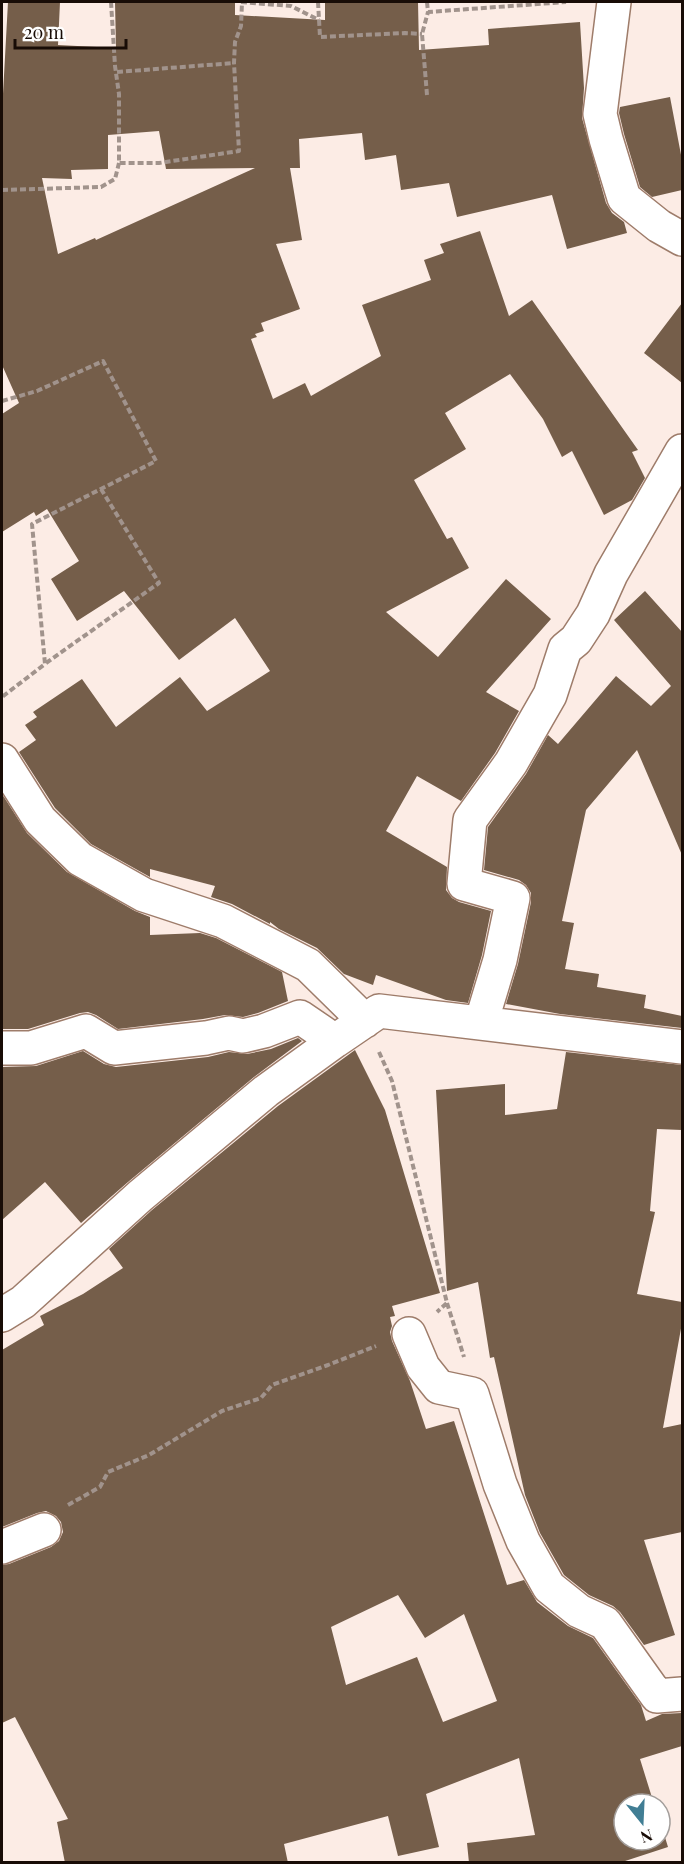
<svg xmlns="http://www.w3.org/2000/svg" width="684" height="1864" font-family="'Playfair Display',serif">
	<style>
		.building { fill: #755e4a; fill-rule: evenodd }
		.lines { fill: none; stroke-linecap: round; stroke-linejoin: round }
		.street-casing { stroke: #9e7c6a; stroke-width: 36 }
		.path { stroke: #a1938c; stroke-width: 4; stroke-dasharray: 6 3; stroke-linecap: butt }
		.street { stroke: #fff; stroke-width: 33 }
	</style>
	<rect width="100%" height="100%" fill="#fcece5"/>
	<path class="building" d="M 8,2 L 60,2 L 58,45 L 116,48 L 115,2 L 235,2 L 235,15 L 325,20 L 325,2 L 418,2 L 419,50 L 489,45 L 488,29 L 580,22 L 584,88 L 582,118 L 606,203 L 612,213 L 624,222 L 627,233 L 567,249 L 552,195 L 457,217 L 449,183 L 401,190 L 396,155 L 365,160 L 362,133 L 299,139 L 300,168 L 290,168 L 302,240 L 276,244 L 300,309 L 261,323 L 264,331 L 255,334 L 257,337 L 251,339 L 273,399 L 305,383 L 311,396 L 381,356 L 362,305 L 431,280 L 424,260 L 444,253 L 440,244 L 480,231 L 509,316 L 532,300 L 638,450 L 632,452 L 645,478 L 632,500 L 604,515 L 572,451 L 562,457 L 543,419 L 510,374 L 445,413 L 466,449 L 414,480 L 447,539 L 452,537 L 469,568 L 386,612 L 438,657 L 506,579 L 551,619 L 486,692 L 519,711 L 495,753 L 461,801 L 417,776 L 386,831 L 447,867 L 446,890 L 452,898 L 459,902 L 491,911 L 482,955 L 468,1003 L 446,1000 L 376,975 L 373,985 L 344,974 L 317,948 L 279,929 L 270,922 L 270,924 L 232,904 L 211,897 L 215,886 L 150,869 L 150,877 L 91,844 L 55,808 L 19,752 L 36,740 L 25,725 L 37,717 L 33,712 L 82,679 L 116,727 L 180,677 L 207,711 L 270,671 L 235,618 L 179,660 L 124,591 L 77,621 L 51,579 L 79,561 L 47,509 L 36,516 L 34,512 L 2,532 L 2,414 L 19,403 L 2,365 L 2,112 ZM 159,131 L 166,169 L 255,168 L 96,240 L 95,238 L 58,254 L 42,178 L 72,179 L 71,170 L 108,169 L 108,135 Z
		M 670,97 L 682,160 L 682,190 L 652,197 L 640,187 L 624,134 L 619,113 L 620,107 Z
		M 682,303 L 682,383 L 644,353 Z
		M 645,591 L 682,632 L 682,855 L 637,750 L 586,810 L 562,921 L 574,923 L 565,969 L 599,974 L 597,987 L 646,995 L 644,1008 L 682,1016 L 682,1028 L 560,1014 L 506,1004 L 518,964 L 531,902 L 531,893 L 526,885 L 519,880 L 484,870 L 488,827 L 526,774 L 548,735 L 558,744 L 616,676 L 651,706 L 671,686 L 614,620 Z
		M 2,794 L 27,833 L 67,872 L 135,911 L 150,917 L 150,935 L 200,933 L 216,938 L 282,972 L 288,1001 L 258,1013 L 243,1017 L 225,1015 L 203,1019 L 118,1029 L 96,1015 L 88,1012 L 80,1013 L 28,1029 L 2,1029 Z
		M 298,1038 L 302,1041 L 254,1077 L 128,1182 L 81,1223 L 45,1182 L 2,1220 L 2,1067 L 36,1066 L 83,1051 L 104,1064 L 116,1067 L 208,1057 L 229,1052 L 247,1054 L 271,1049 Z
		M 355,1050 L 385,1110 L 440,1293 L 392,1306 L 395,1316 L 390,1317 L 392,1326 L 390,1332 L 392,1341 L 410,1381 L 426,1429 L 454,1421 L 507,1585 L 524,1580 L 537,1602 L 568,1626 L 593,1638 L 641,1705 L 646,1721 L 662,1714 L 682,1713 L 682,1746 L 640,1759 L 654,1804 L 624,1804 L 624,1840 L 660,1840 L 660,1821 L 668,1847 L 619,1863 L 469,1863 L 467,1843 L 535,1835 L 519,1758 L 426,1794 L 439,1847 L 398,1856 L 388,1816 L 284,1844 L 288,1863 L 65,1863 L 57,1822 L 68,1819 L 15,1717 L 2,1723 L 2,1565 L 9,1564 L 51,1547 L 59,1541 L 63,1532 L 61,1522 L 56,1516 L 46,1511 L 37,1513 L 2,1527 L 2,1350 L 44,1325 L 40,1316 L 83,1294 L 123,1268 L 109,1249 L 152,1210 L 278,1106 ZM 398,1595 L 425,1638 L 464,1614 L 497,1701 L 443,1722 L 417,1657 L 346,1685 L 331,1627 Z
		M 566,1052 L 682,1065 L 682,1130 L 657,1129 L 650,1211 L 655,1212 L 637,1294 L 682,1302 L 682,1323 L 663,1428 L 682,1424 L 682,1532 L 644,1540 L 675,1635 L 644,1645 L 620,1612 L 613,1606 L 589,1595 L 564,1575 L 540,1533 L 525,1495 L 494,1357 L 490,1358 L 478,1282 L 447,1291 L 436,1090 L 505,1084 L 505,1115 L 557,1109 Z"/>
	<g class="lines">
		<g class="street-casing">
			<path id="street" d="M 614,2 L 600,114 L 606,139 L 624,198 L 659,226 L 682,239
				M 2,760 L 40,820 L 80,859 L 144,895 L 223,921 L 308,965 L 365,1021
				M 481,1023 L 500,960 L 513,898 L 464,884 L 470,820 L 511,763 L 550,695 L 565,649 L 576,640 L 593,614 L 611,574 L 682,451
				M 2,1048 L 31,1048 L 86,1031 L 114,1048 L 206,1038 L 229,1033 L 243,1036 L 264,1031 L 300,1017 L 335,1041
				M 2,1315 L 23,1302 L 140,1196 L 266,1091 L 335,1041 L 379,1011 L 682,1047
				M 409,1334 L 423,1367 L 439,1387 L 472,1394 L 500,1484 L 523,1541 L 549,1587 L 579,1611 L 605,1623 L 657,1696 L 682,1694
				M 2,1547 L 44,1530"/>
		</g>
		<path class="path" d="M 111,2 L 115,66 L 119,94 L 119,163 L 159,163 L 239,151 L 234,63 L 235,42 L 241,26 L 242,2
			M 241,2 L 291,6 L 319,20
			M 318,2 L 320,37 L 405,33 L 422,34
			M 427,2 L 428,12 L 566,2
			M 117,72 L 234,63
			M 427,95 L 422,34 L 428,12
			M 2,190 L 101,187 L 115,179 L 119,163
			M 2,401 L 37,391 L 103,361 L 156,461 L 32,524 L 45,664 L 2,697
			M 46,663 L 159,583 L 101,489
			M 379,1052 L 392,1081 L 447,1303 L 437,1312
			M 447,1303 L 464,1357
			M 68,1505 L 100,1487 L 108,1472 L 149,1455 L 222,1411 L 261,1398 L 272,1385 L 328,1365 L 376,1346"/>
		<use href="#street" class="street"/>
	</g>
	<rect width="684" height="1864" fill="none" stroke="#180c06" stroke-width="6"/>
	<g transform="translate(642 1822) rotate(162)"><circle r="28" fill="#ffffff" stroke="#a39e9b" stroke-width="1.5"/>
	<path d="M0-4.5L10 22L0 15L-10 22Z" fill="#417e94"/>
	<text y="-9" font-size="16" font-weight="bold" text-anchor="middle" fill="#180c06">N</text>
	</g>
	<path d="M15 39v9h111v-9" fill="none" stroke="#180c06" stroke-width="3"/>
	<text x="24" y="39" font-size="18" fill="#180c06" stroke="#ffffff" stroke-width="4.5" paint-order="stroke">20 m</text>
</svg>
